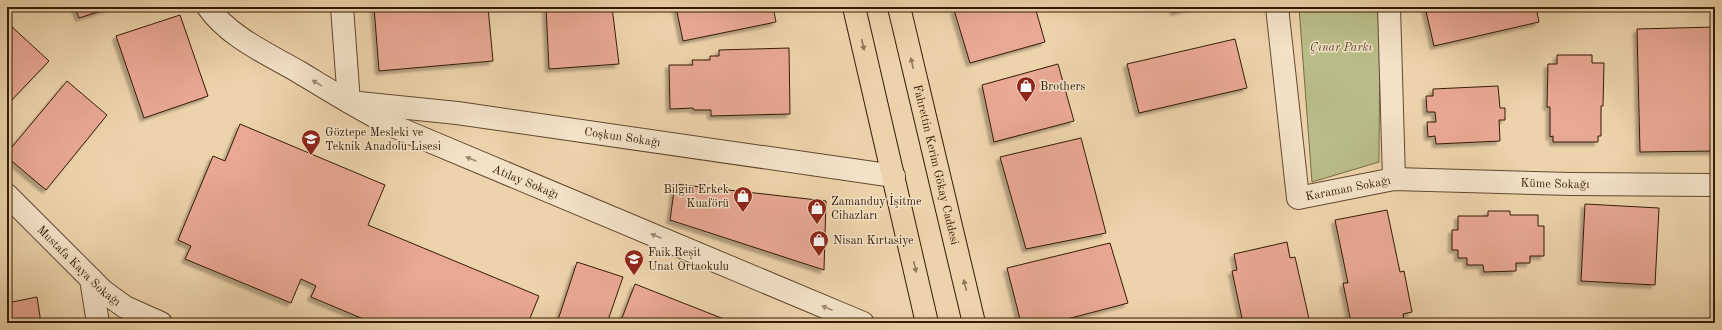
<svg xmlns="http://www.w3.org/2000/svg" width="1722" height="330" font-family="'Old Standard TT',serif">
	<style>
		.green { fill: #b9bc88; stroke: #766c46 }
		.building { fill: #e9a894; stroke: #341b04; filter: url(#shadow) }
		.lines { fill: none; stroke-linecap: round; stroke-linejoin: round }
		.minor-casing { stroke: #62492e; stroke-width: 24 }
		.primary-casing { stroke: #341b04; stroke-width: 24 }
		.minor { stroke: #f3e2c8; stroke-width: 22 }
		.primary { stroke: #edd3ab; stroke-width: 22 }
		.oneway { fill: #907758 }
		.oneway2 { fill: #9d8870 }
		.labels { text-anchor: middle; stroke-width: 3; stroke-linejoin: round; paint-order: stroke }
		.park-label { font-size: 12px; font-style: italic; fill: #5c4b2c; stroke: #f3e2c8 }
		.poi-label { font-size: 12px; fill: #341b04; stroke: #f3e2c8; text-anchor: start }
		.street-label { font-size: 12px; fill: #341b04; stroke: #f3e2c8 }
	</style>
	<defs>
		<filter id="shadow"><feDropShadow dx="-3.5" dy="3.5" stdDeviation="1" flood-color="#0004"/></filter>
	</defs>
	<rect width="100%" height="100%" fill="#edd3ab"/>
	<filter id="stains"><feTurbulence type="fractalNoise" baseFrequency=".005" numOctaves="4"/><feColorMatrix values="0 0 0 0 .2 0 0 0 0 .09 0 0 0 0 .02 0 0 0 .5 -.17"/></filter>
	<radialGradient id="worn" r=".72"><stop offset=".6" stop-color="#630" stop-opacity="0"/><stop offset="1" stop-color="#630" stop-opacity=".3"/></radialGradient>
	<path class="green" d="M 1299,7 L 1380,7 L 1379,162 L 1312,182 Z"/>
	<path class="building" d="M 75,7 L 113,7 L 79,18 Z
		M 374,7 L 488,7 L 493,61 L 379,71 Z
		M 546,7 L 612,7 L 619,64 L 549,69 Z
		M 676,7 L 773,7 L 776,22 L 683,41 Z
		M 964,7 L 1035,7 L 1045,42 L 970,63 L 954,10 Z
		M 1173,7 L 1194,7 L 1174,12 Z
		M 1425,7 L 1536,7 L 1539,22 L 1434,46 Z
		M 180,15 L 208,96 L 144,118 L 116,36 Z
		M 10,25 L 49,61 L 7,105 L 7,28 Z
		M 1715,27 L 1715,151 L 1640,152 L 1637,29 Z
		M 1235,39 L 1247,88 L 1139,113 L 1127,64 Z
		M 789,48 L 790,114 L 711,116 L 711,110 L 694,110 L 693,108 L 670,109 L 669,65 L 693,65 L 692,60 L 710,60 L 710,56 L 719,56 L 719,50 Z
		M 1557,55 L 1592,55 L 1592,63 L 1604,63 L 1603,106 L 1601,106 L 1601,136 L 1598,136 L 1598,142 L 1553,142 L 1553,136 L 1550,137 L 1550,107 L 1547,107 L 1548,64 L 1557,64 Z
		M 1058,64 L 1074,121 L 994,142 L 982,85 Z
		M 67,81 L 107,115 L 46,190 L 7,157 L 7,153 Z
		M 1498,86 L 1500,108 L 1505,108 L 1505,120 L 1499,120 L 1500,141 L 1436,144 L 1435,136 L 1428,137 L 1427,122 L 1436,122 L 1435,112 L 1427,112 L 1426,96 L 1433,96 L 1433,89 Z
		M 240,124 L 385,185 L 368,225 L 539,296 L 528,323 L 373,323 L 311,297 L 316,286 L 301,279 L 291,303 L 185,259 L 191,246 L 178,240 L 213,156 L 225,161 Z
		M 1081,138 L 1106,233 L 1026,249 L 1000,157 Z
		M 675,184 L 826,201 L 824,270 L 670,220 Z
		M 1585,204 L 1659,208 L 1655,285 L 1581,281 Z
		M 1387,210 L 1400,272 L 1404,271 L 1412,312 L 1403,314 L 1404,320 L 1387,323 L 1359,323 L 1359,321 L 1351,322 L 1343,283 L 1348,283 L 1335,220 Z
		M 1488,211 L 1510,211 L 1510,215 L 1538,215 L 1538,226 L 1544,226 L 1544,256 L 1530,256 L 1530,263 L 1516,263 L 1516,271 L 1484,272 L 1483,265 L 1467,265 L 1467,258 L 1458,258 L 1458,250 L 1452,250 L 1452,230 L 1458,230 L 1458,216 L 1488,216 Z
		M 1287,242 L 1290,258 L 1295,257 L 1310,323 L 1243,323 L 1232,271 L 1237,270 L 1234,254 Z
		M 1110,243 L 1128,303 L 1052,323 L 1021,323 L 1007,268 Z
		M 577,262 L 623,277 L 607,323 L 557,323 Z
		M 635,284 L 734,323 L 620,323 Z
		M 37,297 L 41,323 L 7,323 L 7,303 Z"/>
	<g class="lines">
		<g class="minor-casing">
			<g id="minor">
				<path id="s1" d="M 208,7 C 229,37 268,54 299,72 C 329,90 359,109 391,125 L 863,323"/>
				<path id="s2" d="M 342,7 L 349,102 L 457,113 L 894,176"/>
				<path id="s3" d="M 1277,7 L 1298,198 L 1394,179 L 1571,184 L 1715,185"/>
				<path d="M 1389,7 L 1394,179"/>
				<path id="s4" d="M 7,195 L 103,291 L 125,307 L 161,323"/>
				<path d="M 91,279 L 98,323"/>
			</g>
		</g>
		<g class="primary-casing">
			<g id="primary">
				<path d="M 854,7 L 927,323"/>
				<path id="s5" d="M 899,7 L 974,323"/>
			</g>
		</g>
		<use href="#minor" class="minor"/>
		<use href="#primary" class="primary"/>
	</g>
	<defs><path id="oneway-solid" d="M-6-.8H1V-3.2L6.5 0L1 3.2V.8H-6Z"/></defs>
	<g class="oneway">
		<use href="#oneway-solid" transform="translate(863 45) rotate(77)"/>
		<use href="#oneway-solid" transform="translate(912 63) rotate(-103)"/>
		<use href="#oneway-solid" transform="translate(915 267) rotate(77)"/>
		<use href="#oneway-solid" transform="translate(965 285) rotate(-104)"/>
	</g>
	<g class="oneway2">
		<use href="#oneway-solid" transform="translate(317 83) rotate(-149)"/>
		<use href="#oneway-solid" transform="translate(471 159) rotate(-157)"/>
		<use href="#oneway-solid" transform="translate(656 236) rotate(-157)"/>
		<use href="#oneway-solid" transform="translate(827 308) rotate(-157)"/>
	</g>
	<defs>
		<g id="shop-pin" transform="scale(1)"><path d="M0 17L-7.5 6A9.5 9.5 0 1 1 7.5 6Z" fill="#8f2418" stroke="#f3e2c8"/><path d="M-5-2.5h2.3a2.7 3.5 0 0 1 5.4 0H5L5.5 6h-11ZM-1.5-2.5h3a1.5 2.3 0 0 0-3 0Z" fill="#fff"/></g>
		<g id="school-pin" transform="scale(1)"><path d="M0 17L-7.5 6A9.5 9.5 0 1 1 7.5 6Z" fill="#8f2418" stroke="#f3e2c8"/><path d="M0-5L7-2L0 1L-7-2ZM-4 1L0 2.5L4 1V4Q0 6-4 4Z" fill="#fff"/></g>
	</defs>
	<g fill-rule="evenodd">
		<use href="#shop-pin" x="1026" y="86"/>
		<use href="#school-pin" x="311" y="139"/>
		<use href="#shop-pin" x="743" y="196"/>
		<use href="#shop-pin" x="817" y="208"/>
		<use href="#shop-pin" x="819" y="240"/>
		<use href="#school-pin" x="634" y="259"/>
	</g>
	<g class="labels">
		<g class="park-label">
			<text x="1341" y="51">Çınar Parkı</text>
		</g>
		<g class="poi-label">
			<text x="1040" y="90">Brothers</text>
			<text x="325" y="136">Göztepe Mesleki ve<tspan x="325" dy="14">Teknik Anadolu Lisesi</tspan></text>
			<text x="729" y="193" text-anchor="end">Bilgin Erkek<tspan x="729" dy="14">Kuaförü</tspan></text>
			<text x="831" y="205">Zamanduy İşitme<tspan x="831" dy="14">Cihazları</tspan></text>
			<text x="833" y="244">Nisan Kırtasiye</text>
			<text x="648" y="256">Faik Reşit<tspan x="648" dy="14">Unat Ortaokulu</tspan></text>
		</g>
		<g class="street-label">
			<text dy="4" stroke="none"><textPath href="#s2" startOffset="371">Coşkun Sokağı</textPath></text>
			<text dy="4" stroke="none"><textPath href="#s5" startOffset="162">Fahrettin Kerim Gökay Caddesi</textPath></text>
			<text dy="4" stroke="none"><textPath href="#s1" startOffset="365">Atılay Sokağı</textPath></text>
			<text dy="4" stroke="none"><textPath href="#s3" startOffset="451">Küme Sokağı</textPath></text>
			<text dy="4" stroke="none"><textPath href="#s3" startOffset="243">Karaman Sokağı</textPath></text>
			<text dy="4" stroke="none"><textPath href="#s4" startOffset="101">Mustafa Kaya Sokağı</textPath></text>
		</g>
	</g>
	<rect width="1722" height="330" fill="none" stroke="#edd3ab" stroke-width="24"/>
	<rect x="8" y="8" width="1706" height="314" fill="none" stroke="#341b04" stroke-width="2"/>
	<rect x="12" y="12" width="1698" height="306" fill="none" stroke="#341b04"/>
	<rect width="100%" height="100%" filter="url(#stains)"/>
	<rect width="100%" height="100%" fill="url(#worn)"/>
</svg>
